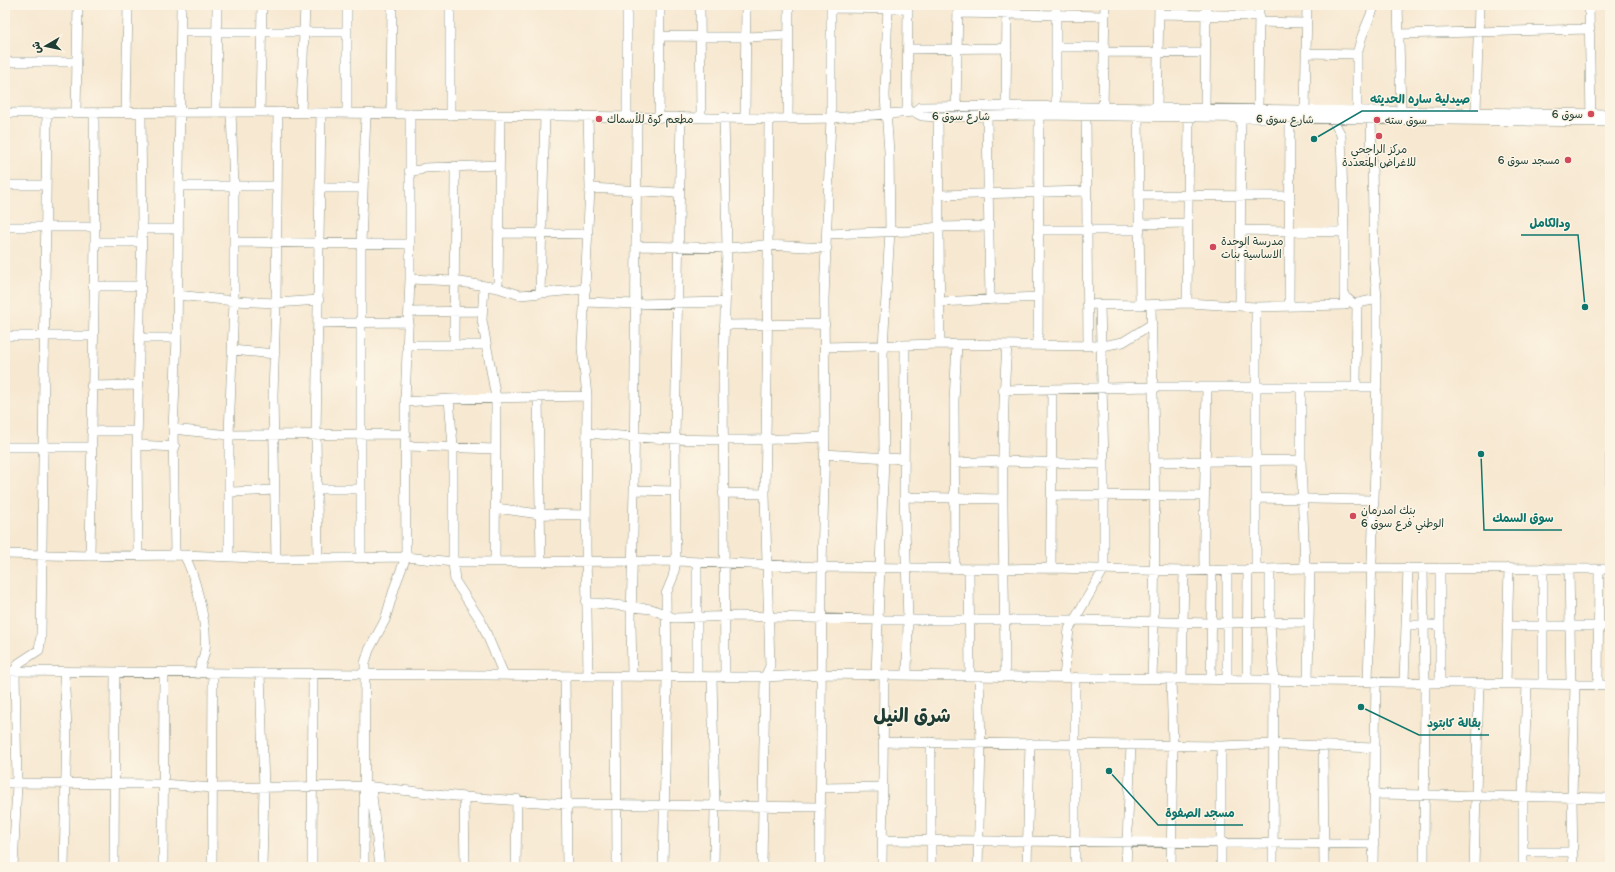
<svg xmlns="http://www.w3.org/2000/svg" width="1615" height="872" font-family="'Balsamiq Sans','Playpen Sans Arabic',sans-serif">
	<style>
		.lines { fill: none; stroke-linecap: round; stroke-linejoin: round }
		.minor-casing { stroke: #8b9282; stroke-width: 10 }
		.minor { stroke: #fff; stroke-width: 9 }
		.poi-dot { fill: #d1495b; stroke: #fcf5e5; stroke-width: 1.5 }
		.labels { text-anchor: middle; stroke-width: 3; stroke-linejoin: round; paint-order: stroke }
		.poi-label { font-size: 11px; fill: #1f3d34; stroke: #fcf5e5; text-anchor: start }
		.street-label { font-size: 11px; fill: #1f3d34; stroke: #fcf5e5 }
		.town-label { font-size: 19px; font-weight: bold; fill: #1f3d34; stroke: #fcf5e5 }
		.leader { fill: none; stroke: #0f766e; stroke-width: 1.5 }
		.callout-dot { fill: #0f766e; stroke: #fcf5e5; stroke-width: 1.5 }
		.callout-label { font-size: 12px; text-anchor: middle; font-weight: bold; fill: #0f766e; stroke: #fcf5e5; stroke-width: 3; stroke-linejoin: round; paint-order: stroke }
	</style>
	<rect width="100%" height="100%" fill="#fcf5e5"/>
	<filter id="ink" filterUnits="userSpaceOnUse"><feTurbulence type="fractalNoise" baseFrequency=".025" numOctaves="2"/><feDisplacementMap in="SourceGraphic" scale="8" xChannelSelector="R" yChannelSelector="G"/><feConvolveMatrix kernelMatrix="1 2 1 2 8 2 1 2 1" color-interpolation-filters="sRGB"/></filter>
	<filter id="wash" filterUnits="userSpaceOnUse"><feTurbulence type="fractalNoise" baseFrequency=".012" numOctaves="4" result="noise"/><feDisplacementMap in="SourceGraphic" scale="16" xChannelSelector="R" yChannelSelector="G"/><feGaussianBlur stdDeviation="0.9" result="paint"/><feColorMatrix in="noise" values="0 0 0 0 0 0 0 0 0 0 0 0 0 0 0 0 0 1.4 0 .05"/><feComposite in="paint" operator="in"/></filter>
	<g filter="url(#wash)">
		<rect width="100%" height="100%" fill="#f7e8d1"/>
	</g>
	<g filter="url(#ink)">
		<g class="lines">
			<g class="minor-casing">
				<path id="minor" d="M 347,5 L 347,113
					M 627,5 L 627,117
					M 700,5 L 701,117
					M 1398,5 L 1401,111
					M 1589,5 L 1591,120
					M 831,8 L 908,9
					M 958,13 L 1105,16
					M 1159,14 L 1259,16
					M 1259,22 L 1306,23
					M 181,32 L 346,32
					M 1399,34 L 1590,29
					M 660,36 L 746,37 L 788,35
					M 1056,47 L 1104,47
					M 908,49 L 1007,48
					M 1104,52 L 1205,53
					M 1306,53 L 1357,54
					M 5,62 L 77,62
					M 1006,106 L 1007,5
					M 956,107 L 958,5
					M 1056,107 L 1056,5
					M 1103,108 L 1105,5
					M 1157,108 L 1159,5
					M 1205,109 L 1206,5
					M 1258,110 L 1259,5
					M 1305,111 L 1307,5
					M 1357,111 L 1357,54 L 1362,36 L 1375,5
					M 76,112 L 78,5
					M 216,112 L 217,5
					M 260,112 L 262,5
					M 301,112 L 305,5
					M 907,112 L 908,5
					M 914,112 L 922,116 L 938,117 L 1039,115 L 1610,122
					M 1476,112 L 1479,5
					M 5,113 L 260,112 L 788,119 L 831,118 L 914,112 L 920,107 L 1006,106 L 1610,114
					M 126,113 L 128,5
					M 391,114 L 392,5
					M 450,115 L 450,5
					M 987,116 L 990,300
					M 1086,116 L 1088,345
					M 1138,116 L 1140,305
					M 588,117 L 590,188 L 582,348 L 587,396 L 586,546 L 588,676
					M 724,117 L 727,248 L 723,378 L 725,677
					M 745,117 L 746,5
					M 938,117 L 940,344
					M 659,118 L 660,5
					M 788,119 L 789,5
					M 1333,120 L 1341,135 L 1344,232
					M 409,171 L 420,170 L 424,168 L 499,165
					M 5,185 L 46,185
					M 179,186 L 277,186
					M 320,188 L 363,188
					M 590,188 L 678,193
					M 939,195 L 1087,191
					M 1139,195 L 1290,196
					M 1140,224 L 1188,223
					M 5,227 L 95,227
					M 142,229 L 179,229
					M 1038,230 L 1140,230
					M 1241,230 L 1344,232 L 1344,296
					M 499,233 L 588,234
					M 827,234 L 910,231 L 938,227 L 989,226
					M 95,242 L 141,242
					M 234,242 L 410,244
					M 636,246 L 727,248 L 767,245 L 827,248
					M 410,279 L 454,281 L 498,288 L 520,295 L 586,289
					M 93,286 L 140,286
					M 484,286 L 482,320 L 496,398 L 495,561
					M 498,288 L 500,116
					M 540,293 L 545,116
					M 177,295 L 234,301 L 276,303 L 319,300
					M 585,302 L 636,304 L 725,302
					M 940,302 L 1038,297
					M 1187,303 L 1189,117
					M 1087,304 L 1140,305 L 1187,303 L 1256,307 L 1345,305 L 1344,296 L 1354,304 L 1377,299
					M 1151,305 C 1154,429 1157,554 1152,678
					M 1240,305 L 1241,118
					M 1289,306 L 1290,119
					M 410,312 L 482,311
					M 318,323 L 409,322
					M 724,325 L 825,324
					M 5,336 L 92,336
					M 140,338 L 177,338
					M 408,345 L 485,345
					M 454,345 L 455,166
					M 905,345 L 904,497 L 908,620 L 907,675
					M 1038,345 L 1039,115
					M 826,347 L 940,344 L 1102,346 L 1123,342 L 1152,324
					M 232,350 L 275,354
					M 91,386 L 139,385
					M 1301,387 L 1301,460 L 1305,568
					M 1356,387 L 1357,303
					M 1003,390 L 1153,387 L 1377,387
					M 538,398 L 541,561
					M 449,399 L 453,446 L 453,562 L 455,581 L 481,621 L 504,675
					M 405,402 L 449,399 L 587,396
					M 173,429 L 229,435 L 406,434
					M 91,431 L 137,431
					M 587,433 C 666,441 746,442 825,437
					M 137,445 L 175,447
					M 407,446 L 496,449
					M 5,447 L 91,447
					M 824,454 L 904,459
					M 1610,457 L 1610,484
					M 1154,462 L 1301,460
					M 954,463 L 1003,461 L 1104,464
					M 317,489 L 360,489
					M 634,490 L 675,491
					M 231,492 L 275,490
					M 723,493 L 765,494
					M 1052,495 L 1203,496
					M 904,497 L 1002,499
					M 1256,498 L 1373,500
					M 496,508 L 539,514 L 586,515
					M 5,554 L 90,556 L 184,555 L 276,559 L 406,557 L 453,562 L 676,561 L 822,567 L 1004,569 L 1051,568 L 1184,571 L 1310,568 L 1610,569
					M 175,555 L 173,429 L 177,338 L 181,5
					M 184,555 C 195,574 208,627 205,650 C 204,658 200,666 198,674
					M 90,556 L 95,242 L 94,113
					M 138,556 L 137,445 L 142,229 L 141,112
					M 361,556 L 361,243 L 366,114
					M 229,557 L 229,435 L 234,301 L 234,186 L 231,112
					M 318,558 L 316,435 L 321,113
					M 276,559 L 273,395 L 276,303 L 278,112
					M 697,562 L 697,677
					M 1051,568 L 1052,389
					M 1423,568 L 1425,682 L 1424,867
					M 955,569 L 954,401 L 957,344
					M 969,569 L 970,676
					M 1256,569 L 1256,307
					M 1270,569 L 1270,623 L 1274,680 L 1273,867
					M 1569,569 L 1571,684
					M 1204,570 C 1203,509 1206,449 1207,387
					M 1227,570 L 1227,679
					M 586,602 L 651,609 L 674,618 L 739,616 L 877,620 L 1075,620 L 1211,623 L 1309,622
					M 1406,625 L 1440,625
					M 1507,626 L 1610,626
					M 5,671 L 588,676 L 765,677 L 822,674 L 1610,685
					M 64,672 L 67,727 L 64,867
					M 260,673 L 264,788 L 262,867
					M 876,675 L 884,458 L 883,347 L 890,231 L 889,152 L 885,96 L 888,5
					M 565,676 L 567,867
					M 616,676 L 617,867
					M 632,676 L 631,621 L 634,490 L 637,117
					M 712,677 L 715,806 L 714,867
					M 1005,677 C 1005,566 999,455 1007,345
					M 1064,677 L 1069,629 L 1104,569 L 1104,464 L 1100,305
					M 1182,679 L 1184,571
					M 1211,679 L 1212,570
					M 1247,680 L 1248,569
					M 1308,681 L 1310,568
					M 1368,681 L 1376,438 L 1377,337 L 1377,299 L 1374,263 L 1371,115
					M 1404,682 L 1408,568
					M 1440,682 L 1440,568
					M 1506,683 L 1509,568
					M 1543,684 L 1543,568
					M 1598,684 L 1599,569
					M 883,742 L 1221,746 L 1274,744 L 1374,748
					M 931,742 L 931,867
					M 1323,745 L 1324,867
					M 1221,746 L 1221,867
					M 5,783 L 164,784 L 212,788 L 365,786 L 464,797 L 568,804 L 821,807
					M 371,787 L 380,867
					M 821,788 L 882,787
					M 1374,794 L 1610,798
					M 464,797 L 465,867
					M 882,840 L 1374,844
					M 1523,852 L 1572,852
					M 13,867 L 17,784 L 15,671 L 19,663 L 39,650 L 41,636 L 47,113
					M 114,867 L 115,673
					M 163,867 L 164,673
					M 212,867 L 213,673
					M 312,867 L 313,674
					M 364,867 L 365,663 L 369,650 L 385,620 L 395,586 L 406,557 L 405,402 L 410,279 L 410,114
					M 516,867 L 517,799
					M 663,867 L 667,677 L 666,594 L 673,577 L 676,561 L 675,438 L 681,117
					M 762,867 L 765,677 L 770,666 L 765,494 L 767,379 L 769,119
					M 820,867 L 822,567 L 825,437 L 824,299 L 831,118 L 831,5
					M 882,867 L 884,675
					M 978,867 L 981,744 L 979,676
					M 1027,867 L 1030,743
					M 1075,867 L 1075,677
					M 1126,867 L 1131,745
					M 1171,867 L 1173,746 L 1171,679
					M 1373,867 L 1376,681
					M 1474,867 L 1479,683
					M 1523,867 L 1523,797 L 1527,684
					M 1573,867 L 1572,797 L 1575,684"/>
			</g>
			<use href="#minor" class="minor"/>
		</g>
	</g>
	<g class="poi-dot">
		<circle cx="1591" cy="114" r="4"/>
		<circle cx="599" cy="119" r="4"/>
		<circle cx="1377" cy="120" r="4"/>
		<circle cx="1379" cy="136" r="4"/>
		<circle cx="1568" cy="160" r="4"/>
		<circle cx="1213" cy="247" r="4"/>
		<circle cx="1353" cy="516" r="4"/>
	</g>
	<g class="labels">
		<g class="poi-label">
			<text x="1583" y="118" text-anchor="end">سوق 6</text>
			<text x="607" y="123">مطعم كوة للأسماك</text>
			<text x="1385" y="124">سوق سته</text>
			<text x="1379" y="153" text-anchor="middle">مركز الراجحي<tspan x="1379" dy="13">للاغراض المتعددة</tspan></text>
			<text x="1560" y="164" text-anchor="end">مسجد سوق 6</text>
			<text x="1221" y="245">مدرسة الوحدة<tspan x="1221" dy="13">الاساسية بنات</tspan></text>
			<text x="1361" y="514">بنك امدرمان<tspan x="1361" dy="13">الوطني فرع سوق 6</tspan></text>
		</g>
		<g class="street-label">
			<text x="961" y="120">شارع سوق 6</text>
			<text transform="translate(1285 119) rotate(1)" y="4">شارع سوق 6</text>
		</g>
		<g class="town-label">
			<text x="912" y="722">شرق النيل</text>
		</g>
	</g>
	<path class="leader" d="M1314 139L1362 111H1478M1585 307L1578 235H1521M1481 454L1484 530H1562M1361 707L1419 735H1489M1109 771L1158 825H1243"/>
	<g class="callout-dot">
		<circle cx="1314" cy="139" r="4"/>
		<circle cx="1585" cy="307" r="4"/>
		<circle cx="1481" cy="454" r="4"/>
		<circle cx="1361" cy="707" r="4"/>
		<circle cx="1109" cy="771" r="4"/>
	</g>
	<g class="callout-label">
		<text x="1420" y="103">صيدلية ساره الحديثه</text>
		<text x="1550" y="227">ودالكامل</text>
		<text x="1523" y="522">سوق السمك</text>
		<text x="1454" y="727">بقالة كابتود</text>
		<text x="1200" y="817">مسجد الصفوة</text>
	</g>
	<rect width="1615" height="872" fill="none" stroke="#fcf5e5" stroke-width="20"/>
	<g transform="translate(46 46) rotate(261)" stroke="#fcf5e5" stroke-width="3" paint-order="stroke">
	<path d="M0-3L7 15L0 10L-7 15Z" fill="#1f3d34"/>
	<text y="-6" font-size="11" font-weight="bold" text-anchor="middle" fill="#1f3d34">ش</text>
	</g>
</svg>
